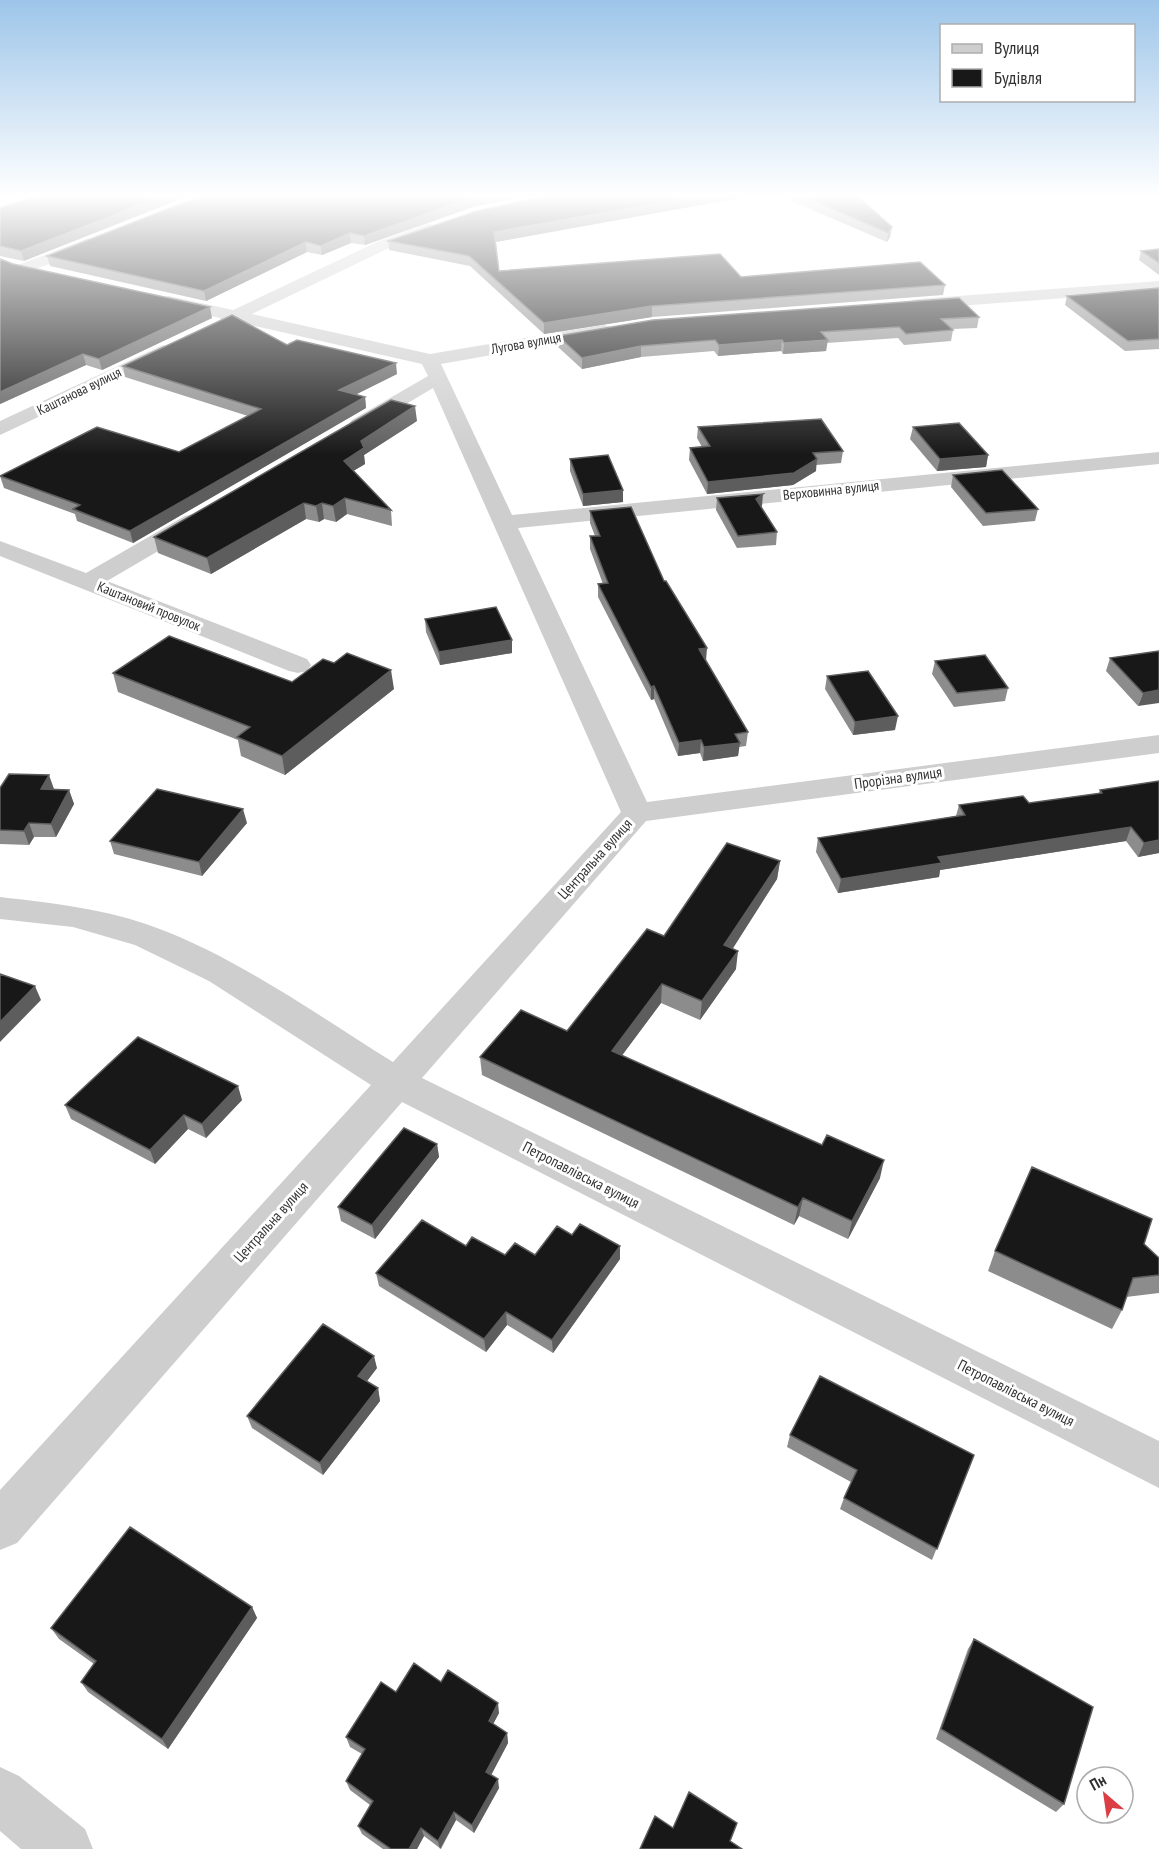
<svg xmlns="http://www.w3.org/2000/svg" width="1159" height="1849" font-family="'PT Sans Narrow',sans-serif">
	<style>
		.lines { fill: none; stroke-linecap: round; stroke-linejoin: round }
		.minor { fill: #cecece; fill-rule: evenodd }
		.wall { fill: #8c8c8c }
		.shaded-wall { fill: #5d5d5d }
		.building { fill: #181818; stroke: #5d5d5d; stroke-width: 1.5 }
		.labels { text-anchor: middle; stroke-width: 6; stroke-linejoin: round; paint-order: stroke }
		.far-street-label { font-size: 14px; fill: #313131; stroke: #fff }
		.street-label { font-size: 15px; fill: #313131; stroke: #fff }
	</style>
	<rect width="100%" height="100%" fill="#fff"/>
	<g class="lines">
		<path class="minor" d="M 430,223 L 438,228 L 435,231 L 389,248 L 252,314 L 430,354 L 603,325 L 609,326 L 612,330 L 609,334 L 603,335 L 441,364 L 512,515 L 1159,452 L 1159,464 L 518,528 L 647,802 L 1159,735 L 1159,753 L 646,821 L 422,1078 L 1159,1441 L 1159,1488 L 402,1102 L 17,1543 L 0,1550 L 0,1490 L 371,1085 L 209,981 L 135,945 L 73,927 L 0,919 L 0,897 C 53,903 107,909 157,928 C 238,958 319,1016 393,1062 L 621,812 L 433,388 L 366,428 L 352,428 L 349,424 L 352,420 L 428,376 L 422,364 L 237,322 L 228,324 L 222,323 L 220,318 L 163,305 L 160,301 L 163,297 L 169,296 L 233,310 L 377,242 Z
			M 89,238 L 97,243 L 95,246 L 0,283 L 0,272 Z
			M 1159,281 L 1159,291 L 918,309 L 912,308 L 909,304 L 912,300 L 918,299 Z
			M 163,345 L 170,347 L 172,351 L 170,355 L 0,435 L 0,421 Z
			M 193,514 L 201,516 L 204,521 L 201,526 L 107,581 L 307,659 L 311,665 L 307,671 L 298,673 L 289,671 L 0,556 L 0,541 L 86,573 L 185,516 Z
			M 0,1767 L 19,1776 L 85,1829 L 93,1849 L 21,1849 L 0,1831 Z"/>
	</g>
	<path class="wall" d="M 34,196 L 24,261 L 0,256 L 0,208 Z
		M 750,196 L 496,242 L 499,271 L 741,277 L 945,285 L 943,295 L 652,317 L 544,334 L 470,266 L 389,250 L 388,241 Z
		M 780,196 L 857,196 L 892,227 L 890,237 L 887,242 Z
		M 473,207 L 365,245 L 351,243 L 322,255 L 307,252 L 206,301 L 50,266 L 47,256 Z
		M 1159,249 L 1159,275 L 1139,260 L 1141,251 Z
		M 0,259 L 13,264 L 212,318 L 102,370 L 86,365 L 0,404 Z
		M 1159,288 L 1159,349 L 1125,351 L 1065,305 L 1067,296 Z
		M 979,317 L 977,328 L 952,329 L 953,330 L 951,341 L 904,345 L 898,338 L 827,343 L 826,351 L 783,354 L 781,351 L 718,356 L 714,351 L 641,357 L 582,369 L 558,347 L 558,336 Z
		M 287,345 L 397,374 L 356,394 L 365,397 L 366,408 L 133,543 L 77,521 L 75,514 L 4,488 L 0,476 L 179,452 L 248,416 L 125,377 L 123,366 Z
		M 417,421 L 364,455 L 365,464 L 353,471 L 391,510 L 392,526 L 347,514 L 336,522 L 324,519 L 319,522 L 306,519 L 211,574 L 158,553 L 154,537 Z
		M 698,427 L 843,451 L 841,463 L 816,465 L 816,471 L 793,485 L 707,494 L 689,460 L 690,448 L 702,447 L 697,438 Z
		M 913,427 L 988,455 L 986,467 L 937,471 L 910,439 Z
		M 570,459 L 623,502 L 583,506 L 570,471 Z
		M 953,475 L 1038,509 L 1035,521 L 983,526 L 951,487 Z
		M 717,498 L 762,506 L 761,507 L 777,532 L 776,545 L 737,548 L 716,510 Z
		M 590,511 L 664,581 L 706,661 L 748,732 L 746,746 L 739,747 L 738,756 L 703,761 L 700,753 L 678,756 L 654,699 L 651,700 L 598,597 L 598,584 L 603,584 L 590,549 L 590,536 L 595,536 L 590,523 Z
		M 425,619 L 512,640 L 512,653 L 440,665 L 426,632 Z
		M 1159,651 L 1138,706 L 1106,671 L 1110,658 Z
		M 935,661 L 1008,688 L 1005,701 L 954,707 L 932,674 Z
		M 113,673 L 292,682 L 394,689 L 285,775 L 241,756 L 238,740 L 118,692 Z
		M 827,676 L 895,730 L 853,735 L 825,689 Z
		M 1159,781 L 1159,853 L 1138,857 L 1126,841 L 940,870 L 939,877 L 838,893 L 816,852 L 818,838 L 956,816 L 959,805 L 1029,803 L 1099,793 L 1100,790 Z
		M 0,788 L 54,789 L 54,790 L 69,790 L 74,804 L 56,837 L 34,837 L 29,845 L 0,844 Z
		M 247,823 L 202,876 L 114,854 L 110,841 Z
		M 780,861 L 777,879 L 732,948 L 736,969 L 700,1020 L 661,1003 L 622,1055 L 880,1178 L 848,1239 L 799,1216 L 794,1225 L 482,1075 L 480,1057 L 567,1031 L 664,936 Z
		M 242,1100 L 206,1138 L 188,1129 L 155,1164 L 71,1119 L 65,1105 Z
		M 437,1144 L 439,1157 L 375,1239 L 341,1221 L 338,1207 Z
		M 572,1235 L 620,1246 L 620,1259 L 553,1353 L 507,1325 L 486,1352 L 379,1286 L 376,1273 L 466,1246 L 505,1255 L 535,1255 Z
		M 995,1251 L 1159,1258 L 1159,1293 L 1126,1297 L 1122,1310 L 1112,1329 L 988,1271 Z
		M 377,1368 L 367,1381 L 378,1388 L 380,1401 L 323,1475 L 252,1428 L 247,1416 Z
		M 790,1435 L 974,1455 L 932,1560 L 840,1509 L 844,1498 L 851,1482 L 787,1447 Z
		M 252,1607 L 257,1618 L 168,1749 L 88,1692 L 81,1682 L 94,1664 L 59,1639 L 51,1628 Z
		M 974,1639 L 1064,1804 L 1056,1812 L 936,1739 L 968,1649 Z
		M 441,1682 L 499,1713 L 493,1724 L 507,1733 L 508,1743 L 491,1775 L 499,1788 L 474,1833 L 456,1820 L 441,1849 L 424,1836 L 417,1849 L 383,1849 L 362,1834 L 358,1826 L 370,1805 L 350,1790 L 346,1781 L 362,1754 L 350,1747 L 346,1737 L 396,1692 Z"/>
	<path class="shaded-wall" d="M 163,196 L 188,196 L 24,261 L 21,251 Z
		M 480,196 L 527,196 L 473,207 L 365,245 L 364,236 L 472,198 Z
		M 699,196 L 750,196 L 495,242 L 494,232 Z
		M 892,227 L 890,237 L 887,242 L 888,233 Z
		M 350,233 L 351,243 L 322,255 L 321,246 Z
		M 306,242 L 307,252 L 206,301 L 204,291 Z
		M 652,306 L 652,317 L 544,334 L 544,323 Z
		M 210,307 L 212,318 L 102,370 L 99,359 Z
		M 782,340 L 781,351 L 718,356 L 719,345 Z
		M 828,340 L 826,351 L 783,354 L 784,343 Z
		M 641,346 L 641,357 L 582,369 L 582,358 Z
		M 83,354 L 86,365 L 0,404 L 0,392 Z
		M 396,363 L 397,374 L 341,402 L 339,390 Z
		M 365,397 L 366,408 L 133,543 L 130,531 Z
		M 415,406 L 417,421 L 364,455 L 365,464 L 345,476 L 344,461 L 361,441 Z
		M 988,455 L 986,467 L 937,471 L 940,459 Z
		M 817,459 L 816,471 L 793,485 L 707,494 L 708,482 Z
		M 623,490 L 623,502 L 583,506 L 583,494 Z
		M 763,494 L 762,506 L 754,511 L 756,499 Z
		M 345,498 L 347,514 L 336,522 L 333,506 Z
		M 304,503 L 306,519 L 211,574 L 207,558 Z
		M 322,503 L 324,519 L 319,522 L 316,506 Z
		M 512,640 L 512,653 L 440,665 L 439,652 Z
		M 707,648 L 706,661 L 699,649 Z
		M 391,670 L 394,689 L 285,775 L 282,756 Z
		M 654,686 L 654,699 L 651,700 L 651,687 Z
		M 1159,690 L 1159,703 L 1138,706 L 1143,693 Z
		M 898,716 L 895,730 L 853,735 L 855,722 Z
		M 701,740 L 700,753 L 678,756 L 679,743 Z
		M 740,743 L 738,756 L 703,761 L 704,747 Z
		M 49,775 L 54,789 L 46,803 L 41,789 Z
		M 69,790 L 74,804 L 56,837 L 51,824 Z
		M 243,809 L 247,823 L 202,876 L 199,862 Z
		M 29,823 L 34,837 L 29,845 L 24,831 Z
		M 1131,827 L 1126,841 L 940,870 L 939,877 L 838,893 L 841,879 L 938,857 Z
		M 1159,840 L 1159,853 L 1138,857 L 1144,843 Z
		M 780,861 L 777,879 L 723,964 L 724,945 Z
		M 738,951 L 736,969 L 700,1020 L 702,1001 Z
		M 662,984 L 661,1003 L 612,1069 L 612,1051 Z
		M 35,986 L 41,1000 L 0,1042 L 0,1022 Z
		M 238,1086 L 242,1100 L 206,1138 L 202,1124 Z
		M 184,1115 L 188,1129 L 155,1164 L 150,1150 Z
		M 437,1144 L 439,1157 L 375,1239 L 372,1225 Z
		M 884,1160 L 880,1178 L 848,1239 L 852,1221 Z
		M 803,1198 L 799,1216 L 794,1225 L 798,1207 Z
		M 620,1246 L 620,1259 L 553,1353 L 552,1340 Z
		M 506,1312 L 507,1325 L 486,1352 L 484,1339 Z
		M 374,1356 L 377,1368 L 361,1389 L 358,1376 Z
		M 378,1388 L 380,1401 L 323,1475 L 320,1463 Z
		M 252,1607 L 257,1618 L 168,1749 L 162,1739 Z
		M 498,1703 L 499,1713 L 490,1730 L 489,1721 Z
		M 507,1733 L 508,1743 L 488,1781 L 486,1772 Z
		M 498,1779 L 499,1788 L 474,1833 L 472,1825 Z
		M 454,1812 L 456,1820 L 440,1849 L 438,1841 Z
		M 421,1828 L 424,1836 L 417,1849 L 409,1849 Z"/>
	<path class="building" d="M 34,196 L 163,196 L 21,251 L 0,246 L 0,208 Z
		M 201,196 L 480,196 L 472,198 L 364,236 L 350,233 L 321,246 L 306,242 L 204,291 L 47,256 Z
		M 545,196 L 699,196 L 494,232 L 499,271 L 720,254 L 741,277 L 920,262 L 945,285 L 652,306 L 544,323 L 469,256 L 388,241 L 477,211 Z
		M 802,196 L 857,196 L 892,227 L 888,233 Z
		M 1159,249 L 1159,263 L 1141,251 Z
		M 0,259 L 13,264 L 210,307 L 99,359 L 83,354 L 0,392 Z
		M 1159,288 L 1159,339 L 1128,341 L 1067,296 Z
		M 959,298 L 979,317 L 941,319 L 953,330 L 906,334 L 899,327 L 821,332 L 828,340 L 784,343 L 782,340 L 719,345 L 715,340 L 641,346 L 582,358 L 558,336 L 653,320 Z
		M 232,315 L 287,345 L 297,340 L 396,363 L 339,390 L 365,397 L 130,531 L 73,509 L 80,505 L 0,476 L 97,427 L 179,452 L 261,409 L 123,366 Z
		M 391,400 L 415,406 L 361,441 L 364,448 L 344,461 L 391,510 L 345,498 L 333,506 L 322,503 L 316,506 L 304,503 L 207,558 L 154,537 Z
		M 821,419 L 843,451 L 813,453 L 817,459 L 794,473 L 708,482 L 690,448 L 710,446 L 698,427 Z
		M 959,423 L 988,455 L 940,459 L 913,427 Z
		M 608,455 L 623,490 L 583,494 L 570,459 Z
		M 1002,470 L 1038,509 L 986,513 L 953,475 Z
		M 763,494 L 756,499 L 777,532 L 738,536 L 717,498 Z
		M 631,507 L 664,581 L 666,581 L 707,648 L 699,649 L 748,732 L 735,734 L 740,743 L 704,747 L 701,740 L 679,743 L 654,686 L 651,687 L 598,584 L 608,583 L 590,536 L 600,536 L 590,511 Z
		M 496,607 L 512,640 L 439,652 L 425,619 Z
		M 169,636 L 292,682 L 323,659 L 334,663 L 347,653 L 391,670 L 282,756 L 237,737 L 250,727 L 113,673 Z
		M 1159,651 L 1159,690 L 1143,693 L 1110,658 Z
		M 985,655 L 1008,688 L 957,693 L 935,661 Z
		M 868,671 L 898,716 L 855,722 L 827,676 Z
		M 9,774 L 49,775 L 41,789 L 69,790 L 51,824 L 29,823 L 24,831 L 0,830 L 0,788 Z
		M 1159,781 L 1159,840 L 1144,843 L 1131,827 L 938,857 L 942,863 L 841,879 L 818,838 L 965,815 L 959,805 L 1023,796 L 1029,803 L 1102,793 L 1100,790 Z
		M 157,789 L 243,809 L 199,862 L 110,841 Z
		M 727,843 L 780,861 L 724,945 L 738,951 L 702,1001 L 662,984 L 612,1051 L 822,1145 L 827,1135 L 884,1160 L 852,1221 L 803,1198 L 798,1207 L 480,1057 L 521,1010 L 567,1031 L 647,929 L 664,936 Z
		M 0,974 L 35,986 L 0,1022 Z
		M 138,1037 L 238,1086 L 202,1124 L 184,1115 L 150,1150 L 65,1105 Z
		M 404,1128 L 437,1144 L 372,1225 L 338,1207 Z
		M 1032,1167 L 1152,1219 L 1144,1244 L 1159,1258 L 1159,1275 L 1133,1278 L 1122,1310 L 995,1251 Z
		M 422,1220 L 466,1246 L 472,1237 L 505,1255 L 515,1243 L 535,1255 L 557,1226 L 572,1235 L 580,1224 L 620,1246 L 552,1340 L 506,1312 L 484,1339 L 376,1273 Z
		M 323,1324 L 374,1356 L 358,1376 L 378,1388 L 320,1463 L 247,1416 Z
		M 820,1376 L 974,1455 L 937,1549 L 844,1498 L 857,1470 L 790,1435 Z
		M 130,1527 L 252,1607 L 162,1739 L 81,1682 L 96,1661 L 51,1628 Z
		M 974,1639 L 1093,1707 L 1064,1804 L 941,1729 Z
		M 414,1663 L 441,1682 L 448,1670 L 498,1703 L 489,1721 L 507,1733 L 486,1772 L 498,1779 L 472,1825 L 454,1812 L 438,1841 L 421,1828 L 409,1849 L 391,1849 L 358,1826 L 373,1801 L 346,1781 L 365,1749 L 346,1737 L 381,1682 L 396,1692 Z
		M 689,1792 L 737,1823 L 730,1841 L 742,1849 L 640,1849 L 655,1816 L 673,1828 Z"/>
	<linearGradient id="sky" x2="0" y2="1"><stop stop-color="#9dc5e9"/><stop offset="0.43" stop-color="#fff"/><stop offset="1" stop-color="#fff" stop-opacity="0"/></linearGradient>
	<rect width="1159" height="455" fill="url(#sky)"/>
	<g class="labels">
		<g class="far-street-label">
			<text transform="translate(526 343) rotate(-10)" y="5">Лугова вулиця</text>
			<text transform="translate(79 391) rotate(-26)" y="5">Каштанова вулиця</text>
			<text transform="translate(831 490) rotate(-6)" y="5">Верховинна вулиця</text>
			<text transform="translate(149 606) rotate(22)" y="5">Каштановий провулок</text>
		</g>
		<g class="street-label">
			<text transform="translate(898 778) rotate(-8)" y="5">Прорізна вулиця</text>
			<text transform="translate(595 859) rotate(-48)" y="5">Центральна вулиця</text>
			<text transform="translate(581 1175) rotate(27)" y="5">Петропавлівська вулиця</text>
			<text transform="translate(271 1222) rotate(-48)" y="5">Центральна вулиця</text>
			<text transform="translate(1016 1393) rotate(27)" y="5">Петропавлівська вулиця</text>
		</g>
	</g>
	<rect x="940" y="24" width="195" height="78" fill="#ffffff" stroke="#adadad" stroke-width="1.5"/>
	<rect x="952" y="44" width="30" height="9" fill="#cecece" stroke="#adadad" stroke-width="1.5"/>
	<text x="994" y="54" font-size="18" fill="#313131">Вулиця</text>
	<rect x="952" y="69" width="30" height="18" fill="#181818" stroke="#adadad" stroke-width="1.5"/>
	<text x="994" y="84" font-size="18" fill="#313131">Будівля</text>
	<g transform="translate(1105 1795) rotate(331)"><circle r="28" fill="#ffffff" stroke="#adadad" stroke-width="1.5"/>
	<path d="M0-4.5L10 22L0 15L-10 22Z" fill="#db3f45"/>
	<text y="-9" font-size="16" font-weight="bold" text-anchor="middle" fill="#313131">Пн</text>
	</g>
</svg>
